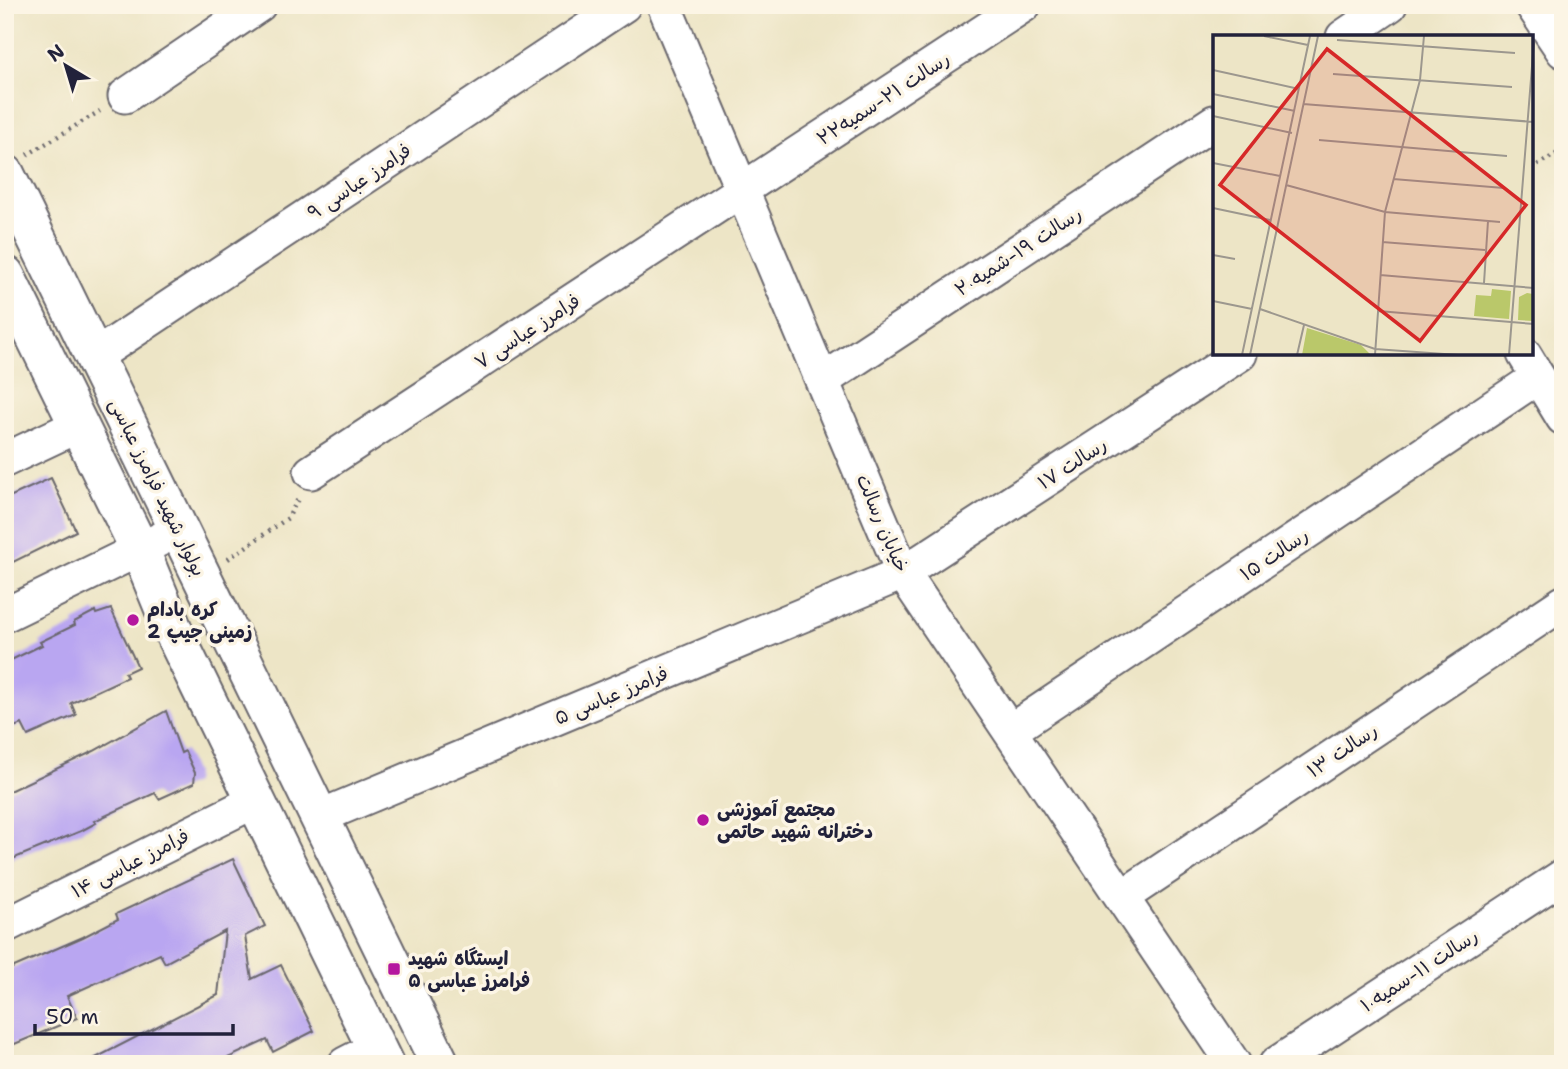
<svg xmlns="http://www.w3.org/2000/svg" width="1568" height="1069" font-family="'Shantell Sans','Playpen Sans Arabic',sans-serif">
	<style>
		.building { fill: #b9a6f1 }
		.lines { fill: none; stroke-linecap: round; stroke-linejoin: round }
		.minor-casing { stroke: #69666c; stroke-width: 37 }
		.major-casing { stroke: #69666c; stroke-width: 42 }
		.path { stroke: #69666c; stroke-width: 4.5; stroke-dasharray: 2 5; stroke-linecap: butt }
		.minor { stroke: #fff; stroke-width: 33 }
		.major { stroke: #fff; stroke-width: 38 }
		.poi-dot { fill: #b5179e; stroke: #fcf5e5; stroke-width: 2.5 }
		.labels { text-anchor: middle; stroke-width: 7; stroke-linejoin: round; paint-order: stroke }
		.street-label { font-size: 19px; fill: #22223b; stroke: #fcf5e5 }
		.poi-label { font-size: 19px; font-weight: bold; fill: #22223b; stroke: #fcf5e5; text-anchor: start }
		.inset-road { fill: none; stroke: #9c978e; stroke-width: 2 }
		.view { fill: #d62828; fill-opacity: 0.15; stroke: #d62828; stroke-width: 3.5 }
		.inset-edge { fill: none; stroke: #22223b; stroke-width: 3.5 }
	</style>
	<rect width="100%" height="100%" fill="#fcf5e5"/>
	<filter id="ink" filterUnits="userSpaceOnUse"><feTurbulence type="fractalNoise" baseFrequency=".0143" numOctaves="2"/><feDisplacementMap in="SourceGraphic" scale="14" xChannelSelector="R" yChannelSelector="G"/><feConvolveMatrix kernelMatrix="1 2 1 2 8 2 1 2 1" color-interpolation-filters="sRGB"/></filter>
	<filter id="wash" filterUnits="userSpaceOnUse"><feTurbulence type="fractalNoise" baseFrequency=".00686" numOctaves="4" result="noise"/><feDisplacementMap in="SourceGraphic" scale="28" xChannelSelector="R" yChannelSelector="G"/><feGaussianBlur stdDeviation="1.57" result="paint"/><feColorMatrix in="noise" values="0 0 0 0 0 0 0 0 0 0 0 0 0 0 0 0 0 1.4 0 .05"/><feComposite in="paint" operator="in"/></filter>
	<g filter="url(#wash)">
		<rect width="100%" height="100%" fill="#ede5c6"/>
		<g id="blocks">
			<path class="building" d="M 51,478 L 76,531 L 5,566 L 5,499 Z
				M 111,609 L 138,667 L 125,673 L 127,677 L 71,703 L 76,715 L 28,736 L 22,724 L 5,730 L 5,663 L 42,645 L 40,642 L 75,625 L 74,622 L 95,611 L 96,614 Z
				M 166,711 L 181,753 L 185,751 L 195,773 L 194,783 L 159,799 L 155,793 L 94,821 L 96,823 L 81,831 L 5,862 L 5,793 L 94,751 Z
				M 233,859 L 265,926 L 245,936 L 252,979 L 281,965 L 314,1031 L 273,1052 L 267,1040 L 215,1064 L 84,1064 L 218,995 L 225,931 L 165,963 L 160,954 L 67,996 L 77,1018 L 5,1048 L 5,971 L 83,937 L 118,919 L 116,914 Z"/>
		</g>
	</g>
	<g filter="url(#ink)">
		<use href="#blocks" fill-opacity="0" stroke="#69666c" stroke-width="2"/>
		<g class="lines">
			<g class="minor-casing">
				<path id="minor" d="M 664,5 L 903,573 L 1234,1064
					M 1532,5 L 1563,51
					M 1343,37 L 1390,5
					M 125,96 L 259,5
					M 1524,354 L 1563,418
					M 94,357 L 624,5
					M 822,381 L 1214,122
					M 5,460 L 79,425
					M 311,472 L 1024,5
					M 5,615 L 179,530
					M 1010,731 L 1538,377
					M 319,817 L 903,573 L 1240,354
					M 1122,897 L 1563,603
					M 5,926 L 255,801
					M 345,1064 L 376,1048
					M 1276,1064 L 1563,876"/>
			</g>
			<g class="major-casing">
				<path id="major" d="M 5,174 L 440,1064
					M 5,275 L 140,550 L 175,635 L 384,1064"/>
			</g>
			<path class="path" d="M 27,155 L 100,111
				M 1531,169 L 1563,150
				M 228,559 L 288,518 L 299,497"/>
			<use href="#minor" class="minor"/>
			<use href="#major" class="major"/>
		</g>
	</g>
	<g class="poi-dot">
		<circle cx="133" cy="620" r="7"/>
		<circle cx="703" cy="820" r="7"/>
		<rect x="387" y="962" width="14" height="14" rx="3.5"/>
	</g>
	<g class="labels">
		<g class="street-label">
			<text transform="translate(883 98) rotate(-33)" y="7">رسالت ۲۱-سمیه۲۲</text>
			<text transform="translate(359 181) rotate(-34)" y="7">فرامرز عباسی ۹</text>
			<text transform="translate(1018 251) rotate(-33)" y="7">رسالت ۱۹-شمیه۲۰</text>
			<text transform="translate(527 331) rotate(-33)" y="7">فرامرز عباسی ۷</text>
			<text transform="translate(1072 463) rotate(-33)" y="7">رسالت ۱۷</text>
			<text transform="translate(158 487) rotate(64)" y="7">بولوار شهید فرامرز عباسی</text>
			<text transform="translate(883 523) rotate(67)" y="7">خیابان رسالت</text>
			<text transform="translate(1274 554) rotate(-34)" y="7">رسالت ۱۵</text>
			<text transform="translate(611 695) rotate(-23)" y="7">فرامرز عباسی ۵</text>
			<text transform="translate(1342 750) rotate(-34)" y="7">رسالت ۱۳</text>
			<text transform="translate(130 863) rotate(-27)" y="7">فرامرز عباسی ۱۴</text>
			<text transform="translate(1419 970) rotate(-33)" y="7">رسالت ۱۱-سمیه۱۰</text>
		</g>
		<g class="poi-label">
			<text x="147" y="616">کره بادام<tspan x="147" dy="22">زمینی جیپ 2</tspan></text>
			<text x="717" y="816">مجتمع آموزشی<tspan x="717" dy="22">دخترانه شهید حاتمی</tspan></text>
			<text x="408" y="965">ایستگاه شهید<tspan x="408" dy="22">فرامرز عباسی ۵</tspan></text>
		</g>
	</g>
	<g transform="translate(1213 35)">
		<rect width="320" height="320" fill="#ede5c6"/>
		<path d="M 279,254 L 298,256 L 296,284 L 261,281 L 263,260 L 278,261 ZM 314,258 L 320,259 L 320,286 L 305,285 L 306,262 ZM 94,293 L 148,310 L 158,320 L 89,320 Z" fill="#bac86a"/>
		<path class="inset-road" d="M 51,1 L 95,10M 124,5 L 302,18M 0,35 L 86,54M 120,39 L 299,52M 0,59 L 82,76M 90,69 L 321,87M 0,81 L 79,98M 106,105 L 294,121M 0,128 L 67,141M 180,144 L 291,153M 73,150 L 172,177 L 287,187M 0,173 L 57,185M 169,207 L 272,215M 0,220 L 22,224M 167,240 L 321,253M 271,248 L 275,186M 0,266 L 39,274M 47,274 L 162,314 L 245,320M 165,276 L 321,289M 29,320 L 97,1M 37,320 L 105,1M 84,320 L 91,290M 162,320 L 172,177 L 207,45 L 211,1M 296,320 L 321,6"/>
		<path class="view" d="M 114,14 L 313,170 L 207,306 L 7,150 Z"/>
		<rect width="320" height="320" class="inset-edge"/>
	</g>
	<rect width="1568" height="1069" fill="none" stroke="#fcf5e5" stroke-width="28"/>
	<g transform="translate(66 66) rotate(322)" stroke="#fcf5e5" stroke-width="5" paint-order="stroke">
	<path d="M0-5L12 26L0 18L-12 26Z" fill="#22223b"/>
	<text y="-10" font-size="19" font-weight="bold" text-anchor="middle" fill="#22223b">N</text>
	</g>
	<path d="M35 1024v10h198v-10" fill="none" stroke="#22223b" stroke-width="3.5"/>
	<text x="46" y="1024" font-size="21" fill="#22223b" stroke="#fcf5e5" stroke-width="5" paint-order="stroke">50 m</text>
</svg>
